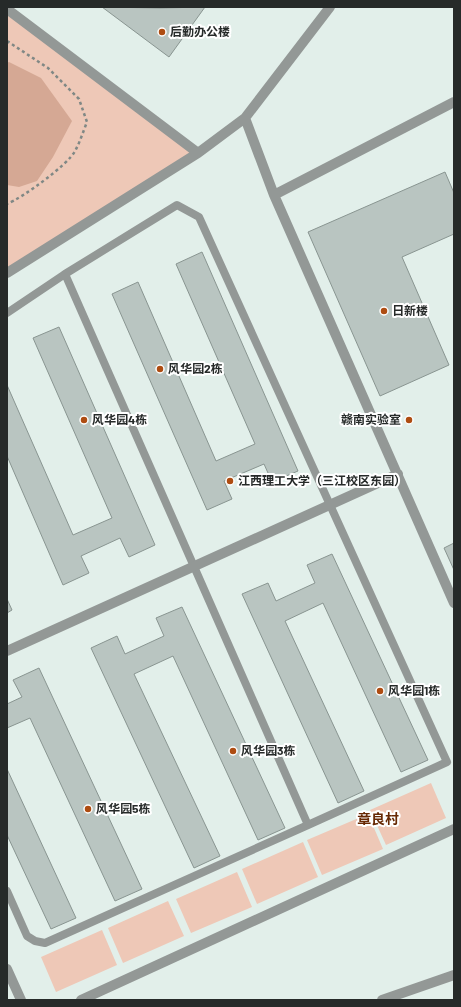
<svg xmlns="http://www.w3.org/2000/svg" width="461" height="1007" font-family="Barlow,'Noto Sans SC',sans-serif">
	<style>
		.green { fill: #eec8b7 }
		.water { fill: #d5a894 }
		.building { fill: #b9c5c1; stroke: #899591 }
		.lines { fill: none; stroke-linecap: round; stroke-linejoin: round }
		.path { stroke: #808885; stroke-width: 2.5; stroke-dasharray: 3 3; stroke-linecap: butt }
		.service { stroke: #939896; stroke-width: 8 }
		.minor { stroke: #939896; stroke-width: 10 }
		.tertiary { stroke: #939896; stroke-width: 10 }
		.poi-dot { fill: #ae4c11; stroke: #fff; stroke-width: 1.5 }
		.labels { text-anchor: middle; stroke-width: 4; stroke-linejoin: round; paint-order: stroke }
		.poi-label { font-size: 12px; font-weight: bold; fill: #262a29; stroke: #fff; text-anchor: start }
		.quarter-label { font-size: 14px; font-weight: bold; fill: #672904; stroke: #fff }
	</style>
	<rect width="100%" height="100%" fill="#e2efea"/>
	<path class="green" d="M 7,9 L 198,153 L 7,273 Z
		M 431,783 L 446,818 L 386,845 L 370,810 Z
		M 368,814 L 383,849 L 322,875 L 307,840 Z
		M 303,842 L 318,877 L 257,904 L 242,869 Z
		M 237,872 L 252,907 L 191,933 L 176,899 Z
		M 168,901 L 184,936 L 123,963 L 108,928 Z
		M 102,930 L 117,965 L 56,992 L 41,957 Z"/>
	<path class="water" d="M 9,62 L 41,78 L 72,121 L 53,157 L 37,181 L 19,187 L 7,185 L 7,63 Z"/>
	<path class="building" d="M 102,7 L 160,8 L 205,7 L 169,57 Z
		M 445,172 L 454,193 L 454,234 L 402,257 L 449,365 L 380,396 L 308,232 Z
		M 202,252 L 298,471 L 272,482 L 264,464 L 224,481 L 232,499 L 207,510 L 112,294 L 138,282 L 216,461 L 255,444 L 176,264 Z
		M 59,327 L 155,545 L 129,557 L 120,538 L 81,556 L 89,573 L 63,585 L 7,456 L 7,385 L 73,535 L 112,518 L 33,338 Z
		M 454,543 L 454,570 L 444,548 Z
		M 332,554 L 428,760 L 401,772 L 323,603 L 285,621 L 364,791 L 338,803 L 242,594 L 268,583 L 276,601 L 315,583 L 307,565 Z
		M 7,599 L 12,610 L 7,613 Z
		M 182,607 L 285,828 L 258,840 L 173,656 L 134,674 L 220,856 L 194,868 L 91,648 L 117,636 L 125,654 L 164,636 L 156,618 Z
		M 39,668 L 142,889 L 115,901 L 30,718 L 7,728 L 7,704 L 22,697 L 13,680 Z
		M 7,769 L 76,918 L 51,929 L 7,835 Z"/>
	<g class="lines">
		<path class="path" d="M 7,41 L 48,68 L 79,99 L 87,122 C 83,132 80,142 75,151 C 68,165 22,198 7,204"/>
		<path class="service" d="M 65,274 L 308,825
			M 7,313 L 65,274 L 177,205 L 199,217 L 447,762 L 308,825 L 45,943 L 35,941 L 27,936 L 7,891"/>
		<path class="minor" d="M 7,9 L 198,153
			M 245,118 L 274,195 L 454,603
			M 274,195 L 454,102
			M 7,273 L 198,153 L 245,118 L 330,7
			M 7,651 L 398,474
			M 7,969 L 21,1000
			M 81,1000 L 454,829"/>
		<path class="tertiary" d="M 382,1000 L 454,975"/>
	</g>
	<g class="poi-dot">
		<circle cx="162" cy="32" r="4"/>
		<circle cx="384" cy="311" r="4"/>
		<circle cx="160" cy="369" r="4"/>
		<circle cx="84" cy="420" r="4"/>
		<circle cx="409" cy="420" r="4"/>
		<circle cx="230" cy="481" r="4"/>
		<circle cx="380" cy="691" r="4"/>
		<circle cx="233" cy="751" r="4"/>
		<circle cx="88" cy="809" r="4"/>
	</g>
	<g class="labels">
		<g class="poi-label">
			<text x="170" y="36">后勤办公楼</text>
			<text x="392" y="315">日新楼</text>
			<text x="168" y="373">风华园2栋</text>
			<text x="92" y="424">风华园4栋</text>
			<text x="401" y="424" text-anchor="end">赣南实验室</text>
			<text x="238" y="485">江西理工大学（三江校区东园）</text>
			<text x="388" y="695">风华园1栋</text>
			<text x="241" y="755">风华园3栋</text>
			<text x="96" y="813">风华园5栋</text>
		</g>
		<g class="quarter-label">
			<text x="378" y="824">章良村</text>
		</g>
	</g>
	<rect width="461" height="1007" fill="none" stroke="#262a29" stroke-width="16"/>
</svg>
